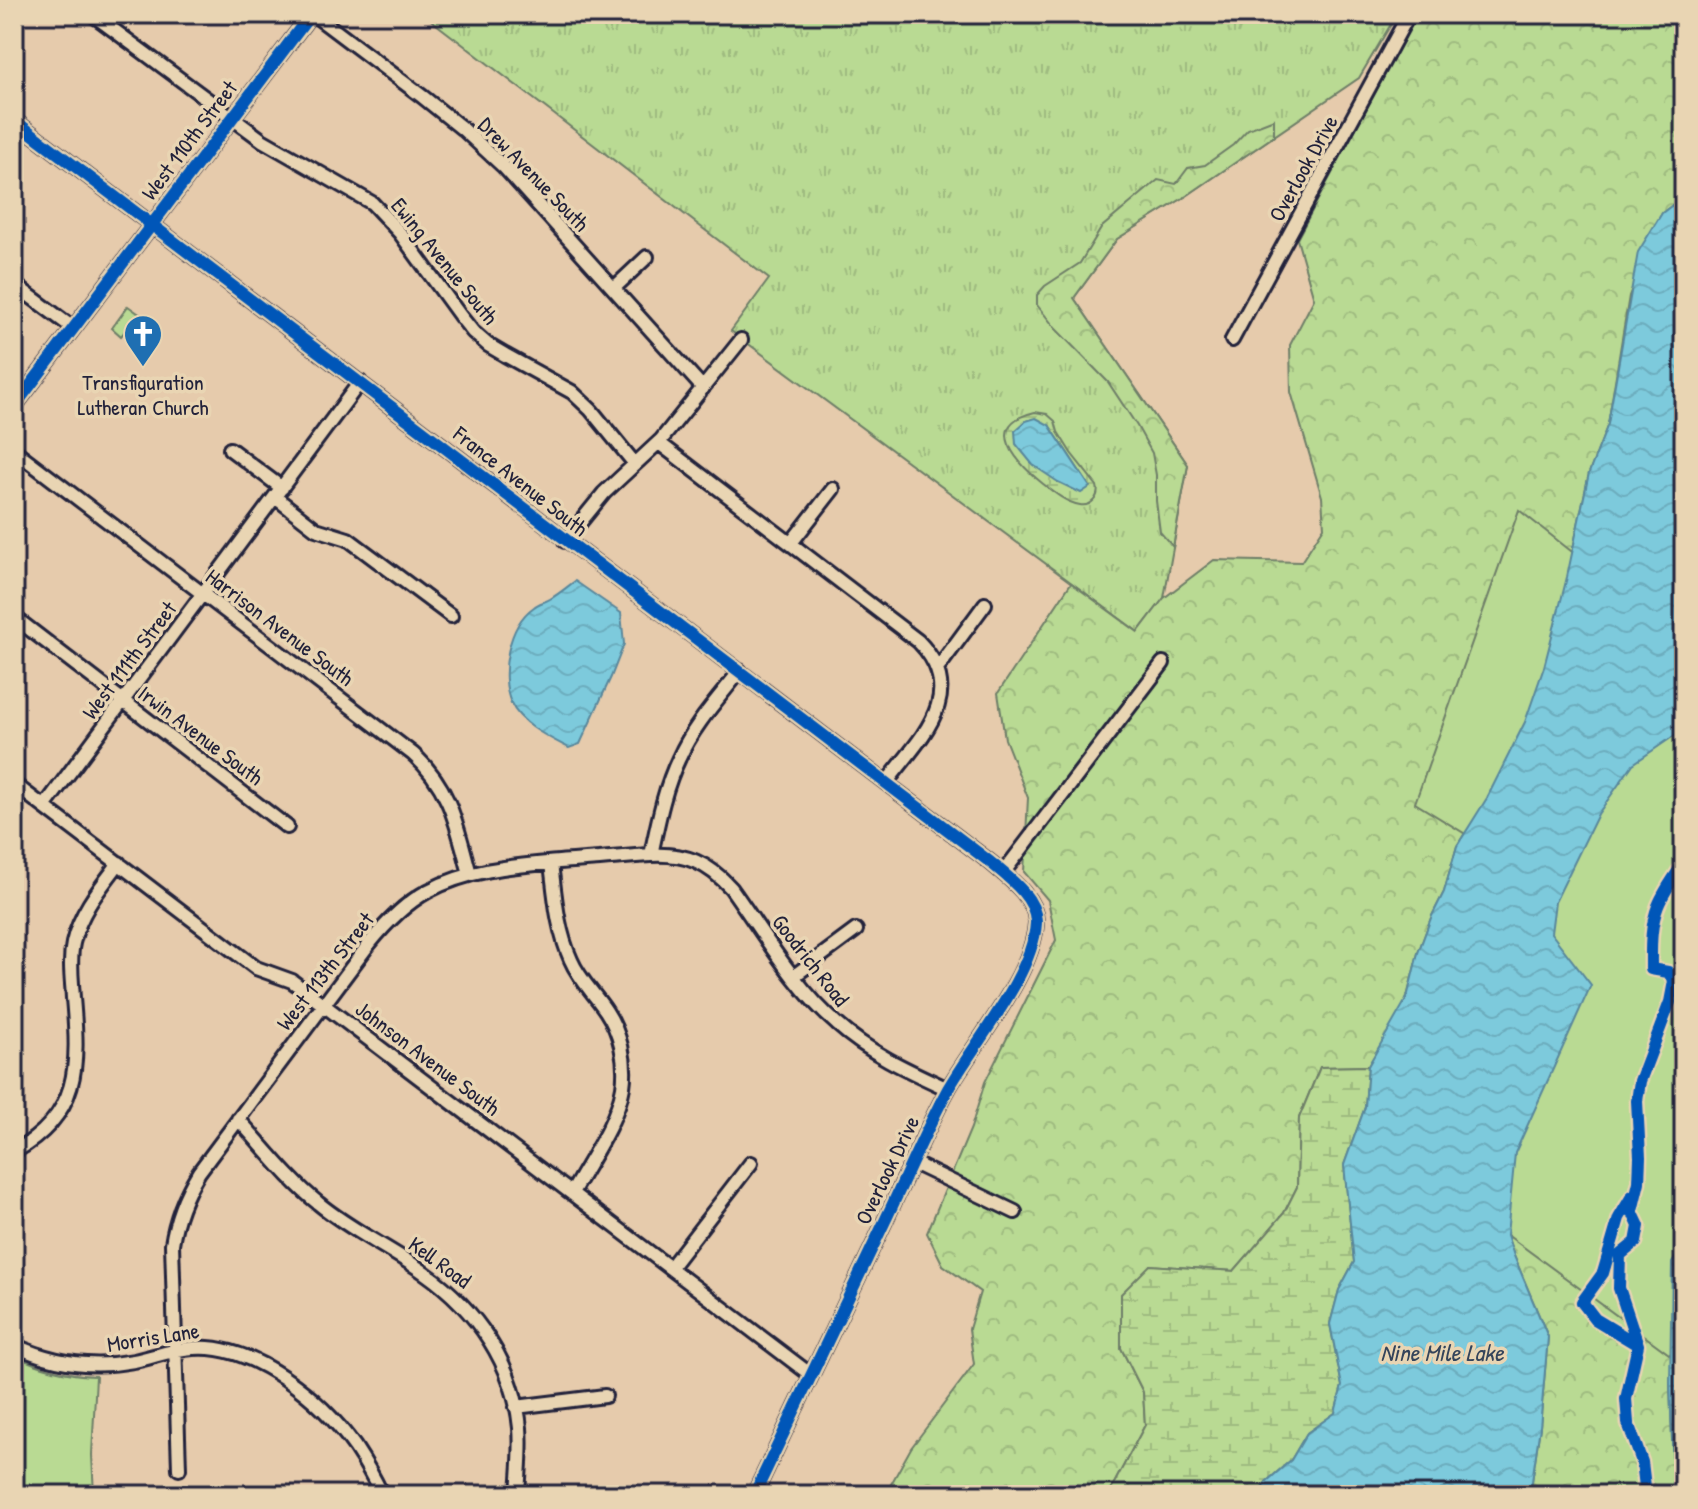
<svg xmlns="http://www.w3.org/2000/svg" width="1698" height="1509" font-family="'Patrick Hand',sans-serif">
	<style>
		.grass { fill: url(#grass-tufts); stroke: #6e7e67; stroke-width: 2 }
		.forest { fill: url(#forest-crowns); stroke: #6e7e67; stroke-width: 2 }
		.wetland { fill: url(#wetland-marsh); stroke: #6e7e67; stroke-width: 2; fill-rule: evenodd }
		.park { fill: #b9da93; stroke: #6e7e67; stroke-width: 2 }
		.water { fill: url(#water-waves); stroke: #59879c; stroke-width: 2 }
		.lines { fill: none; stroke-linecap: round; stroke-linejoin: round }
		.minor-casing { stroke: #22223b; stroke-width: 18 }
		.minor { stroke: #e9d5b3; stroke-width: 12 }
		.cycleway-casing { stroke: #e9d5b3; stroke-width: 17 }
		.cycleway { stroke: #0057b8; stroke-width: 12 }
		.labels { text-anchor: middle; stroke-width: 7; stroke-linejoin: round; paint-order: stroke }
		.street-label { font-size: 22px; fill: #22223b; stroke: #e9d5b3 }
		.poi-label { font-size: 22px; fill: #22223b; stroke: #e9d5b3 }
		.water-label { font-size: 24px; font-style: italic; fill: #34445b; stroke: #e9d5b3 }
	</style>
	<defs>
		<pattern id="grass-tufts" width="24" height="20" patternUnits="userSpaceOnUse" patternTransform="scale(2)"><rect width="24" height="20" fill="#b9da93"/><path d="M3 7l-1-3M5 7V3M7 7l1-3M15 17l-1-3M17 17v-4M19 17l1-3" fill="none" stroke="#9fbb80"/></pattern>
		<pattern id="forest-crowns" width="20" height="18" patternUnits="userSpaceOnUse" patternTransform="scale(2)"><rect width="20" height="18" fill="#b9da93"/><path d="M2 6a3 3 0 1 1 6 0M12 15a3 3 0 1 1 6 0" fill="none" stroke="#9fbb80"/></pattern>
		<pattern id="wetland-marsh" width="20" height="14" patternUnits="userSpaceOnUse" patternTransform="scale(2)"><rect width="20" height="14" fill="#b9da93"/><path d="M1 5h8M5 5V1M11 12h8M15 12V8" fill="none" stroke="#9fbb80"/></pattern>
		<pattern id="water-waves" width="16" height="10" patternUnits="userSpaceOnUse" patternTransform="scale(2)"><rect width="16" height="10" fill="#7dcadc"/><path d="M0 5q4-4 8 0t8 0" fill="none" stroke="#6cadbe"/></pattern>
	</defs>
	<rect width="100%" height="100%" fill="#e6cbac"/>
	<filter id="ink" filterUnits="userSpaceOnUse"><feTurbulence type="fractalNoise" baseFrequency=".0125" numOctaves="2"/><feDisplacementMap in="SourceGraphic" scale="16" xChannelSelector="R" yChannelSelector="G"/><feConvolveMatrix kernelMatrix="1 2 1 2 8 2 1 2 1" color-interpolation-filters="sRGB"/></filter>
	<g filter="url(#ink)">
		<path class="grass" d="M 423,14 L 1397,14 L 1359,78 L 1188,195 L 1117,239 L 1074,298 L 1188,465 L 1164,598 L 1138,632 L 731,331 L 769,279 Z"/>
		<path class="forest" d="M 1417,14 L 1684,14 L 1684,196 L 1662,213 L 1629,296 L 1608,424 L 1589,473 L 1567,577 L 1487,798 L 1457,846 L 1444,892 L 1431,918 L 1418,953 L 1405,1005 L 1368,1066 L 1320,1067 L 1299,1118 L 1297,1187 L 1284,1213 L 1234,1271 L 1150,1265 L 1121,1348 L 1143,1392 L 1145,1425 L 1108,1495 L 885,1495 L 911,1448 L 974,1364 L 969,1329 L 980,1292 L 943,1265 L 927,1233 L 971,1128 L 985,1082 L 1056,940 L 1048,900 L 1024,872 L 1028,798 L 1005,739 L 998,693 L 1071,583 L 1138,632 L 1164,598 L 1214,560 L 1301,562 L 1324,527 L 1322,497 L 1291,392 L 1290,345 L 1314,299 L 1297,239 Z
			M 1274,119 L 1274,136 L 1188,195 L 1117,239 L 1074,298 L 1188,465 L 1173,547 L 1160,532 L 1156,501 L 1156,475 L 1152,453 L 1137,426 L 1108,382 L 1056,329 L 1037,305 L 1037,295 L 1045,286 L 1080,263 L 1102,227 L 1158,180 L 1176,184 L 1188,168 L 1205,165 L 1233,145 L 1248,129 Z
			M 1515,1153 L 1684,1217 L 1670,1384 L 1674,1495 L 1530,1495 L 1540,1427 L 1548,1337 L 1514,1256 L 1507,1235 Z"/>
		<path class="wetland" d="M 1035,412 L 1047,414 L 1055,421 L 1058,432 L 1071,453 L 1097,486 C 1100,497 1091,507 1080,505 C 1066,503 1052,491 1042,483 C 1016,462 982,424 1035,412 ZM 1049,425 L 1090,487 L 1058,482 Z
			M 1368,1066 L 1365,1107 L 1344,1165 L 1354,1262 L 1339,1290 L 1330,1324 L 1342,1386 L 1335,1413 L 1307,1433 L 1291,1460 L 1266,1482 L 1258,1495 L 1108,1495 L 1145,1425 L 1143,1392 L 1121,1348 L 1121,1294 L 1150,1265 L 1234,1271 L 1284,1213 L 1297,1187 L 1299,1118 L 1320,1067 Z"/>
		<path class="park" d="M 128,306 L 142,316 L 136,323 L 133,322 L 121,336 L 112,328 Z
			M 1519,510 L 1661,622 L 1684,518 L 1684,1365 L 1378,1140 L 1493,851 L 1415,803 Z
			M 14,1355 C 40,1368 67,1375 96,1376 L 92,1455 L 94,1495 L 14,1495 Z"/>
		<path class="water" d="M 1684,196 L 1684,729 L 1633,764 L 1598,814 L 1555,902 L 1551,933 L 1591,985 L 1515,1153 L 1507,1235 L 1514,1256 L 1548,1337 L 1540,1427 L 1530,1495 L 1258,1495 L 1266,1482 L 1291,1460 L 1307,1433 L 1335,1413 L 1342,1386 L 1330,1324 L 1339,1290 L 1354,1262 L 1344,1165 L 1365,1107 L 1368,1066 L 1407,998 L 1418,953 L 1431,918 L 1444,892 L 1457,846 L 1487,798 L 1525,722 L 1544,667 L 1567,577 L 1589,473 L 1608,424 L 1638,252 L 1662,213 Z
			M 1036,418 L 1049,425 L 1090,487 L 1081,493 L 1058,482 L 1033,465 L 1016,444 L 1015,431 L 1026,421 Z
			M 575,581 L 621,613 L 624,644 L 611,677 L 580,744 L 569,748 C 550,738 521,725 511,703 C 499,675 508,625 534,607 C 538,603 545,602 550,599 C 559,594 567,587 575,581 Z
			M 1684,1217 L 1684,1495 L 1674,1495 L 1670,1384 L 1672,1263 L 1682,1247 Z"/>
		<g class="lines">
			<g class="minor-casing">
				<path id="minor" d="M 92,14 L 262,140 L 372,203 L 400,233 L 461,317 L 473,332 L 488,345 L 505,355 L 572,392 L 591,410 L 635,464
					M 313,14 L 423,97 L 464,130 L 504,167 L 703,388
					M 14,120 L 990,862 C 1008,877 1037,898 1036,923 C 1033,975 974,1043 948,1089 C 925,1131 906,1177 885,1221 C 841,1312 798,1404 754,1495
					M 14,284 L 73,328
					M 614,288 L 647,257
					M 1232,340 L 1409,14
					M 14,407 L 311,14
					M 659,443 L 918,641 C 970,694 920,738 886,783
					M 230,449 L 282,488
					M 14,450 L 413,754 C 451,788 457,827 470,874
					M 275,497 L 316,529 L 348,539 L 451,616
					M 565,541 L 604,493 L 661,440 L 741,340
					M 791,543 L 833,489
					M 14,617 L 287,827
					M 938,668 L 985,604
					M 14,784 L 256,968 L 292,981 L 811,1375
					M 44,807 L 360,382
					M 651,855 C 686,853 708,863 731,888 C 764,934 794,987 837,1024 C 869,1053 909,1071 948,1089
					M 551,863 C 555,896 557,929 571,960 C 579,979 594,993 606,1011 C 620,1032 627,1061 623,1087 C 617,1123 589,1161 572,1193
					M 1003,873 L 1163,663
					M 794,976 L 856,930
					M 238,1119 C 264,1147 288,1179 318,1203 C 350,1230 390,1248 425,1273 C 476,1309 514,1364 520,1428 C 522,1450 519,1473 518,1495
					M 14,1152 C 80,1115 79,1066 73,998 C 72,980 69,961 73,943 C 80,912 100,888 119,863
					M 913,1163 L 1015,1212
					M 670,1268 L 751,1163
					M 14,1345 C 52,1363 92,1369 134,1361 C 154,1357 173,1349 193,1348 C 254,1343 322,1400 355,1447 C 365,1462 374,1478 382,1495
					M 516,1407 L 605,1396
					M 179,1469 L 172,1244 C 176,1217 185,1195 199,1172 L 369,944 C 386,923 404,904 428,891 C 469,869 514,866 559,862 C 590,860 621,857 651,855 C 658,822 664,789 679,758 C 693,726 718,699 740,671"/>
			</g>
			<use href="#minor" class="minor"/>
			<g class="cycleway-casing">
				<path id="cycleway" d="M 14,120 L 990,862 C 1008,877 1037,898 1036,923 C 1033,975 974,1043 948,1089 C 925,1131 906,1177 885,1221 C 841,1312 798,1404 754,1495
					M 14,407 L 311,14
					M 1632,1196 L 1619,1218 L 1603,1273 L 1582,1302 L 1595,1319 L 1638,1345
					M 1646,1495 L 1642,1462 L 1628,1423 L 1626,1399 L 1638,1345 L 1619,1288 L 1620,1255 L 1636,1242 L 1639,1226 L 1632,1211 L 1639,1182 L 1640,1157 L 1637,1101 L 1640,1081 L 1670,1002 L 1674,981 L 1668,972 L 1651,969 C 1651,949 1650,926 1658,906 C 1664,891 1675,876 1684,863"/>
			</g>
			<use href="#cycleway" class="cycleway"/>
		</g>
	</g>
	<defs>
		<g id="church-pin" transform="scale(2)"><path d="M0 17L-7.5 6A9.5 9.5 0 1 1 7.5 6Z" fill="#1f6fb2" stroke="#e9d5b3"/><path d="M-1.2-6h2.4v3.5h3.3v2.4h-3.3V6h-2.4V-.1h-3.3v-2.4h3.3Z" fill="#fff"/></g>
	</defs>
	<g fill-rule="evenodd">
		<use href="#church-pin" x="143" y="334"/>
	</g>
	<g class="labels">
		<g class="street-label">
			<text transform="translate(189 140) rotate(-53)" y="8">West 110th Street</text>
			<text transform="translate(1303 168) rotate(-61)" y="8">Overlook Drive</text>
			<text transform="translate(534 174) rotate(46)" y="8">Drew Avenue South</text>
			<text transform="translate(445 261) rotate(51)" y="8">Ewing Avenue South</text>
			<text transform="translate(521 481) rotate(38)" y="8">France Avenue South</text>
			<text transform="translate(280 627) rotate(37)" y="8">Harrison Avenue South</text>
			<text transform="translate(129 660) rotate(-53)" y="8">West 111th Street</text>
			<text transform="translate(201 735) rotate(37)" y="8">Irwin Avenue South</text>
			<text transform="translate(811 960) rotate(52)" y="8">Goodrich Road</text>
			<text transform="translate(325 971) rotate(-52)" y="8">West 113th Street</text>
			<text transform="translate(428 1058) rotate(37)" y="8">Johnson Avenue South</text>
			<text transform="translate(887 1170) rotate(-64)" y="8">Overlook Drive</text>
			<text transform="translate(440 1262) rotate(36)" y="8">Kell Road</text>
			<text transform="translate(153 1337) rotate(-9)" y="8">Morris Lane</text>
		</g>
		<g class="poi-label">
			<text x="143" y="390">Transfiguration<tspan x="143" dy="25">Lutheran Church</tspan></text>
		</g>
		<g class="water-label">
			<text x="1442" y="1361">Nine Mile Lake</text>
		</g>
	</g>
	<rect width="1698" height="1509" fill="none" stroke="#e9d5b3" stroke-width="48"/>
	<rect x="24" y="24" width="1650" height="1461" fill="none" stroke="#22223b" stroke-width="3" filter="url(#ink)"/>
</svg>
